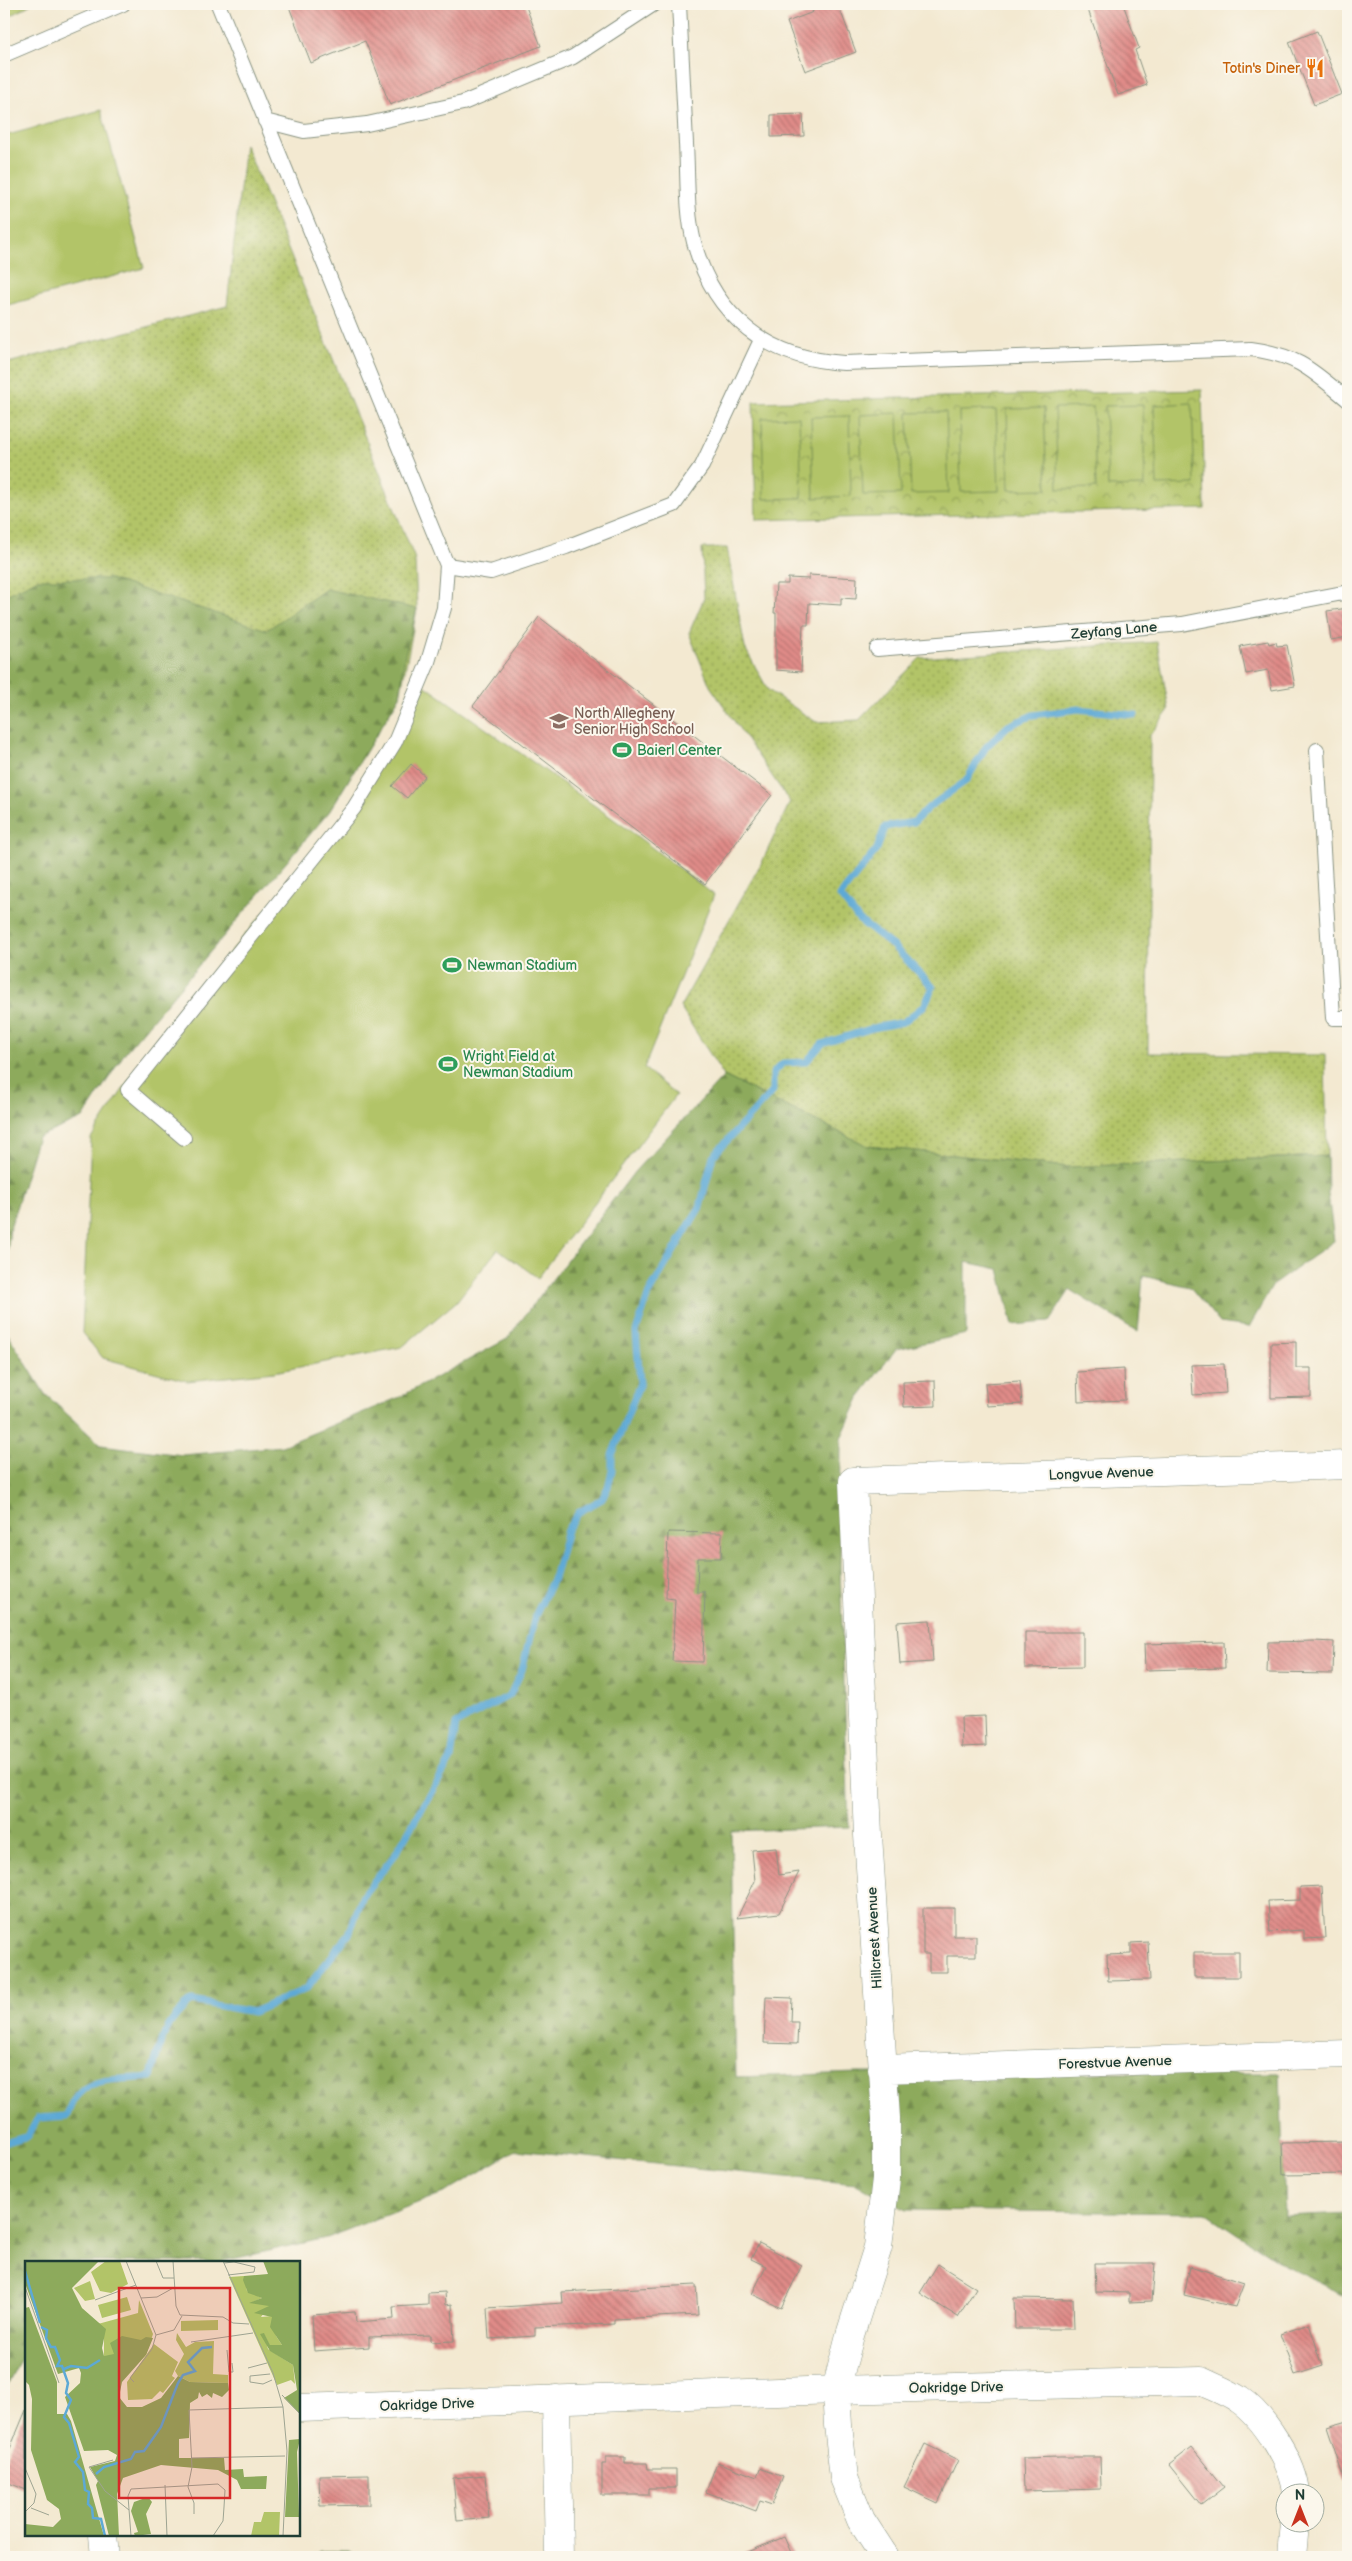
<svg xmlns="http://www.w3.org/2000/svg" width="1352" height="2561" font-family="'Balsamiq Sans',sans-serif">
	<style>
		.grass { fill: url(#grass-dots); stroke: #68804e }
		.forest { fill: url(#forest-firs); stroke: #567448 }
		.park { fill: url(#park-crowns); stroke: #68804e }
		.pitch { fill: #b2c468; stroke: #68804e }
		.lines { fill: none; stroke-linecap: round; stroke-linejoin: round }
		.stream { stroke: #5da9d5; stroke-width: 7 }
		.building { fill: url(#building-back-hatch) }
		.lane-casing { stroke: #899382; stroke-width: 16 }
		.street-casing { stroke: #899382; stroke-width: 29 }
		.lane { stroke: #fff; stroke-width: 14 }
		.street { stroke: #fff; stroke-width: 28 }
		.labels { text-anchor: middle; stroke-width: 4; stroke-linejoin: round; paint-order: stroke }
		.food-label { font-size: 14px; fill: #c56008; stroke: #fbf7ec; text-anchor: end }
		.street-label { font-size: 14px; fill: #1f3d34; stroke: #fbf7ec }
		.education-label { font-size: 14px; fill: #785e54; stroke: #fbf7ec; text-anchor: start }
		.leisure-label { font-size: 14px; fill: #27864d; stroke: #fbf7ec; text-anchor: start }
		.inset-river { fill: none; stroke: #5da9d5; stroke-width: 2.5 }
		.inset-road { fill: none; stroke: #9ea492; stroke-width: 1 }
		.view { fill: #d62828; fill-opacity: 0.15; stroke: #d62828; stroke-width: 2.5 }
		.inset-edge { fill: none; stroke: #1f3d34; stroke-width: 2.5 }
	</style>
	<defs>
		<pattern id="grass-dots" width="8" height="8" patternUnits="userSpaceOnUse" patternTransform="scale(1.25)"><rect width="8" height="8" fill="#b2c468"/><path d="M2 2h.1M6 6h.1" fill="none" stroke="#90a056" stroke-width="1.8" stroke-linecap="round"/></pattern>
		<pattern id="forest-firs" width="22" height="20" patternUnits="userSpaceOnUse" patternTransform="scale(1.25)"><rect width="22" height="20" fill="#8daa5c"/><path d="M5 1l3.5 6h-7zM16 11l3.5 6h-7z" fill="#738c4d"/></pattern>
		<pattern id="park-crowns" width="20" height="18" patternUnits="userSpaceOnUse" patternTransform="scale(1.25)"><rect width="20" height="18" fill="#b2c468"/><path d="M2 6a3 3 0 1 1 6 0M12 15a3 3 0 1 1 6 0" fill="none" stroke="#90a056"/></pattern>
		<pattern id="building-back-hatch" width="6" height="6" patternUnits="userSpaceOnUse" patternTransform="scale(1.25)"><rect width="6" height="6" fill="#e08b88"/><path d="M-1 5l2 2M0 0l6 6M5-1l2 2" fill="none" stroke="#b57370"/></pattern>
	</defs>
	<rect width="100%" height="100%" fill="#fbf7ec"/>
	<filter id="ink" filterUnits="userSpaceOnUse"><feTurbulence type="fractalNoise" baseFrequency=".02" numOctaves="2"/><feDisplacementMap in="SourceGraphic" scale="10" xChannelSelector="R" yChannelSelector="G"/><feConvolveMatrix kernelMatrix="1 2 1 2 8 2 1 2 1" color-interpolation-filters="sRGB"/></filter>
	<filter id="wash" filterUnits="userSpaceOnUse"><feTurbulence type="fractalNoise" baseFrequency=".0096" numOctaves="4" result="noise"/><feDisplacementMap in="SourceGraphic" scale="20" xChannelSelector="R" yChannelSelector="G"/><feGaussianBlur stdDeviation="1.12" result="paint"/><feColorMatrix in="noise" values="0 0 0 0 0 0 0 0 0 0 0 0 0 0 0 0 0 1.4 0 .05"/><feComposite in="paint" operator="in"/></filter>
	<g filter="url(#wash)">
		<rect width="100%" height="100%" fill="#f3e9d1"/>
		<path class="grass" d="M 245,144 L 415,559 L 417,609 L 400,696 L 329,812 L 4,1055 L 4,364 L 227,306 Z
			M 702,548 L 727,548 L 745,648 L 768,690 L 816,722 L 859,720 L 920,658 L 1157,642 L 1169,710 L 1150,735 L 1148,1053 L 1325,1055 L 1327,1156 L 1069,1167 L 868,1146 L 724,1076 L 680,1007 L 763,860 L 790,802 L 710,686 L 689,633 L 704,598 Z"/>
		<path class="forest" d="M 38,579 L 110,579 L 267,630 L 326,589 L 417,609 L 405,655 L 400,696 L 329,812 L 126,1051 L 83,1118 L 38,1137 L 10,1228 L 4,1287 L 4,596 Z
			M 724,1076 L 868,1146 L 1069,1167 L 1327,1156 L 1328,1193 L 1334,1241 L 1273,1285 L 1249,1327 L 1220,1323 L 1190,1287 L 1143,1276 L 1138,1332 L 1070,1290 L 1049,1322 L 1013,1325 L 999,1269 L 966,1262 L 966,1334 L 896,1349 L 860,1396 L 841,1438 L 840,1568 L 849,1827 L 731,1831 L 736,2077 L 858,2073 L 1280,2073 L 1285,2216 L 1348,2213 L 1348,2297 L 1284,2265 L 1206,2213 L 907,2210 L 856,2184 L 516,2150 L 446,2192 L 326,2238 L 219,2262 L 26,2262 L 26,2349 L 4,2392 L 4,1328 L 45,1394 L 101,1445 L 183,1455 L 282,1446 L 400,1397 L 507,1339 L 635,1171 Z
			M 321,2551 L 350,2551 L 358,2557 L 311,2557 Z"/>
		<path class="park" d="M 1202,390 L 1205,509 L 756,520 L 753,402 Z"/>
		<path class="pitch" d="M 4,4 L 31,4 L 4,20 Z
			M 101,110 L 144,268 L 4,306 L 4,136 Z
			M 1192,403 L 1195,484 L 1157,485 L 1154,405 Z
			M 1143,405 L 1145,486 L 1108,487 L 1105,406 Z
			M 1093,407 L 1096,488 L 1058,489 L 1055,408 Z
			M 1044,408 L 1047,489 L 1009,490 L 1007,409 Z
			M 996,410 L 999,491 L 961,492 L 959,411 Z
			M 946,412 L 949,493 L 911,494 L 908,413 Z
			M 898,413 L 901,494 L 863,495 L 860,415 Z
			M 849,416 L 851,496 L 814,498 L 811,417 Z
			M 799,417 L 802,498 L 764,499 L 762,418 Z
			M 420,682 L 629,830 L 714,895 L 644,1068 L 676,1095 L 538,1278 L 498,1249 L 456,1302 L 402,1347 L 274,1372 L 187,1381 L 103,1358 L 82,1333 L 91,1138 L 158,1036 L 354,808 Z"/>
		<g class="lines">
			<path class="stream" d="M 4,2143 L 28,2136 L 38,2118 L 67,2116 C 79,2073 114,2081 151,2077 C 159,2046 165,2020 192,2001 L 253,2012 L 306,1989 L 349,1934 L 363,1895 L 394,1856 L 451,1759 L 456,1724 L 510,1695 L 522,1670 L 535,1616 L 555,1575 L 567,1530 L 579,1512 L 602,1499 L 608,1487 L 612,1471 L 612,1455 L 640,1383 L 636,1332 L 649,1293 L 700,1207 L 713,1156 L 773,1091 L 773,1073 L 783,1063 L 806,1062 L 822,1044 L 873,1028 L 903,1022 L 924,1006 L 933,987 L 894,947 L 859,920 L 840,896 L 877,849 L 885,827 L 914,822 L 929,807 L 966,781 L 986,747 L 1008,726 L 1033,715 L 1078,709 L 1135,715"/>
		</g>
		<g id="blocks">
			<path class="building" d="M 288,4 L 525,4 L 541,46 L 390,105 L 365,41 L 311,63 Z
				M 810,4 L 838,4 L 856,52 L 805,71 L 787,22 L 813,12 Z
				M 1086,4 L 1123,4 L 1139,48 L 1135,50 L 1147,85 L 1118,95 Z
				M 1317,31 L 1342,94 L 1314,105 L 1289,42 Z
				M 803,114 L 804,136 L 771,137 L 771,115 Z
				M 809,575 L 857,578 L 856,599 L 841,598 L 841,605 L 809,603 L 808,625 L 803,625 L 801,672 L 776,670 L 776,613 L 774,613 L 776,584 L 788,584 L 788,578 L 809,579 Z
				M 1348,608 L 1348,637 L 1331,640 L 1327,611 Z
				M 539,617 L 772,795 L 705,884 L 473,706 Z
				M 1268,641 L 1269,644 L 1276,642 L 1277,646 L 1287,645 L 1295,686 L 1272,690 L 1268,670 L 1246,674 L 1240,646 Z
				M 411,764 L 425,776 L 407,798 L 392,786 Z
				M 1296,1342 L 1296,1368 L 1311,1368 L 1311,1397 L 1271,1398 L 1271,1343 Z
				M 1224,1364 L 1226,1393 L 1193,1395 L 1191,1365 Z
				M 1124,1369 L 1125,1400 L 1078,1402 L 1077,1372 Z
				M 935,1381 L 936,1406 L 904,1407 L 903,1382 Z
				M 1020,1381 L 1022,1404 L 987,1406 L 985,1383 Z
				M 668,1532 L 722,1533 L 721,1558 L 698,1558 L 697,1592 L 705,1592 L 703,1662 L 672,1661 L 675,1599 L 666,1598 Z
				M 930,1620 L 933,1662 L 900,1664 L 897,1622 Z
				M 1025,1632 L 1083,1632 L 1083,1667 L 1025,1668 Z
				M 1314,1641 L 1334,1642 L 1333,1674 L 1267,1673 L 1268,1642 Z
				M 1224,1642 L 1225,1668 L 1145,1670 L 1144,1644 Z
				M 985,1716 L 986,1746 L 962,1747 L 961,1717 Z
				M 776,1848 L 779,1875 L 799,1872 L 779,1913 L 737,1918 L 755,1881 L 752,1850 Z
				M 1322,1886 L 1325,1938 L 1304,1939 L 1304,1930 L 1270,1932 L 1268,1901 L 1300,1900 L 1300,1887 Z
				M 923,1908 L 954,1908 L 954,1936 L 976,1936 L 976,1956 L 947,1956 L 947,1972 L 929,1972 L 929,1954 L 923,1954 Z
				M 1148,1942 L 1150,1980 L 1108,1981 L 1107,1955 L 1131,1954 L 1131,1943 Z
				M 1194,1952 L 1239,1952 L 1239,1977 L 1194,1977 Z
				M 766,1997 L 792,1998 L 791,2022 L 798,2022 L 797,2044 L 764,2043 Z
				M 1348,2142 L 1348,2174 L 1283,2175 L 1282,2143 Z
				M 759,2243 L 802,2265 L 781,2308 L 752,2294 L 766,2266 L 751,2259 Z
				M 1095,2263 L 1155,2263 L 1152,2301 L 1129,2302 L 1129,2293 L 1096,2292 Z
				M 938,2264 L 976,2288 L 958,2317 L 920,2293 Z
				M 1190,2266 L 1244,2283 L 1235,2307 L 1184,2295 Z
				M 696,2285 L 698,2315 L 614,2319 L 614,2324 L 535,2327 L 535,2336 L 489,2339 L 487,2308 L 563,2303 L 562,2292 Z
				M 445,2292 L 446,2305 L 452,2304 L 454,2341 L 431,2342 L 431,2335 L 369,2337 L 369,2347 L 314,2351 L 312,2315 L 355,2312 L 356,2322 L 394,2319 L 393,2307 L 428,2305 L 428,2293 Z
				M 1014,2298 L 1073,2299 L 1074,2329 L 1015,2329 Z
				M 1309,2324 L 1323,2366 L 1295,2375 L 1280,2334 Z
				M 26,2410 L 26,2490 L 4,2481 L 4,2463 Z
				M 1348,2421 L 1348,2480 L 1345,2481 L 1327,2427 Z
				M 925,2444 L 958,2460 L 938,2503 L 904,2487 Z
				M 1192,2447 L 1224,2487 L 1201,2505 L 1169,2465 Z
				M 606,2457 L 625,2457 L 625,2463 L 647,2463 L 648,2469 L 676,2469 L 676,2488 L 649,2488 L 649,2495 L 602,2495 L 602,2464 L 606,2464 Z
				M 1060,2457 L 1100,2457 L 1101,2489 L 1024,2491 L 1023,2458 Z
				M 717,2462 L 757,2477 L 760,2468 L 783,2477 L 772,2505 L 760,2501 L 756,2511 L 706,2492 Z
				M 369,2475 L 369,2505 L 320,2506 L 319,2476 Z
				M 485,2475 L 489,2518 L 457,2521 L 453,2478 Z
				M 784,2537 L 793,2557 L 736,2557 Z"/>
		</g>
	</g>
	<g filter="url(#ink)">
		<use href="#blocks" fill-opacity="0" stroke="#899382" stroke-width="1"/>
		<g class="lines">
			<g class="lane-casing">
				<path id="lane" d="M 218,4 L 447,565 L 491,572 L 566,547 L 674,505 L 702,466 L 761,340
					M 679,4 C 681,50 684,97 686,144 C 688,176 686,211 694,242 C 713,316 768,359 844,363 L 1251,349 C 1298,355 1313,371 1348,400
					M 4,55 L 123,4
					M 265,121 L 304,131 L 367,124 L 463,103 L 573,57 L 654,4
					M 877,649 L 1182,624 L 1348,592
					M 1317,750 L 1333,1018 L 1348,1018
					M 184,1138 L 128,1090 L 354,808 L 395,742 L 427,665 L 444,608 L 447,565"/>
			</g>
			<g class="street-casing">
				<path id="street" d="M 882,2069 L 1348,2054
					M 556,2399 L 559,2557
					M 299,2408 L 836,2390 L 1201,2381 C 1213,2387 1228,2392 1239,2400 C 1263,2416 1294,2464 1296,2494
					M 103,2535 L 105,2557
					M 885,2557 L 861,2520 L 844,2478 L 838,2425 L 836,2390 L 850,2335 L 878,2247 L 886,2179 L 886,2118 L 868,1835 L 853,1481 L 1348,1465
					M 1291,2557 L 1294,2524"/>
			</g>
			<use href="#lane" class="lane"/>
			<use href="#street" class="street"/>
		</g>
	</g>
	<defs>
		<g id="restaurant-bare" transform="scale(1.5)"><path d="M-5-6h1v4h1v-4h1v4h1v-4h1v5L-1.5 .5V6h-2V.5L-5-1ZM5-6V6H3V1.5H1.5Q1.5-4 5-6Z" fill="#e8710a" stroke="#fbf7ec" stroke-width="2.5" paint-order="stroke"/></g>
		<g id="school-bare" transform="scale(1.5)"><path d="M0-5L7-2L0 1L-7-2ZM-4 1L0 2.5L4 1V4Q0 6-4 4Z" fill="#8d6e63" stroke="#fbf7ec" stroke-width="2.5" paint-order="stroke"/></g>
		<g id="stadium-bare" transform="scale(1.5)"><path d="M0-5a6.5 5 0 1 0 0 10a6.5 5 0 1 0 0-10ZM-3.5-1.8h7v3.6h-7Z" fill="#2e9e5b" stroke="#fbf7ec" stroke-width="2.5" paint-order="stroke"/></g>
	</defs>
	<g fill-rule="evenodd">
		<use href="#restaurant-bare" x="1315" y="68"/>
		<use href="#school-bare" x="559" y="721"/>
		<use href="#stadium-bare" x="622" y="750"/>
		<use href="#stadium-bare" x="452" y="965"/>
		<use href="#stadium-bare" x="448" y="1064"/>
	</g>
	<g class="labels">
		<g class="food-label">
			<text x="1300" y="73">Totin's Diner</text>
		</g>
		<g class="street-label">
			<text transform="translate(1114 630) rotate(-5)" y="5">Zeyfang Lane</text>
			<text transform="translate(1101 1473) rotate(-2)" y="5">Longvue Avenue</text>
			<text transform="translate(874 1938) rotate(-93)" y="5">Hillcrest Avenue</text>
			<text transform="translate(1115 2062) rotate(-2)" y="5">Forestvue Avenue</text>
			<text transform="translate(956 2387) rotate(-1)" y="5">Oakridge Drive</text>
			<text transform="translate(427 2404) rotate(-2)" y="5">Oakridge Drive</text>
		</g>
		<g class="education-label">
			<text x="574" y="718">North Allegheny<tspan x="574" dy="16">Senior High School</tspan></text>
		</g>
		<g class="leisure-label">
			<text x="637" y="755">Baierl Center</text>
			<text x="467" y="970">Newman Stadium</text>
			<text x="463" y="1061">Wright Field at<tspan x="463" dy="16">Newman Stadium</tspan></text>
		</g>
	</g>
	<g transform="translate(25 2261)">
		<rect width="275" height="275" fill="#f3e9d1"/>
		<path d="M 219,15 L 222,30 L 237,37 L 228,41 L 245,44 L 236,56 L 247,55 L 251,75 L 257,84 L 245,85 L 239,73 L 243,88 L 268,104 L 270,123 L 266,119 L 252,124 L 204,16 ZM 114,39 L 128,73 L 121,94 L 79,95 L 79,78 L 73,63 L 113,52 ZM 152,72 L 161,86 L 170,81 L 189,80 L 188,113 L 203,114 L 203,122 L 165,121 L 153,115 L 150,110 L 159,93 L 151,79 ZM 239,251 L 255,251 L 254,275 L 226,275 L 229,261 L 236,261 Z" fill="#b2c468"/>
		<path d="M 0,0 L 74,0 L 47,27 L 57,47 L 81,68 L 77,87 L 79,95 L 89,93 L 85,82 L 97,75 L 116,79 L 121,76 L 128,77 L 121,94 L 97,121 L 94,136 L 102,146 L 117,146 L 136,137 L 153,115 L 165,121 L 203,122 L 204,129 L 197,136 L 188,132 L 187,137 L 182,133 L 177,136 L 174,131 L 173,137 L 165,142 L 164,177 L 154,178 L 154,197 L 199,197 L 200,209 L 218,208 L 219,216 L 242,215 L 241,228 L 216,228 L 212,219 L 193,209 L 136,204 L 98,217 L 92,233 L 94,275 L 84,275 L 71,224 L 73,220 L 65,206 L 90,200 L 92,194 L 83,189 L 59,190 L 40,136 L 55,122 L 56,112 L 54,107 L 33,113 L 0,22 ZM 238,0 L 275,0 L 275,153 L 259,137 L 272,129 L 268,104 L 245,90 L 235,73 L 239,72 L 245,84 L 257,84 L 245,66 L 247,56 L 229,52 L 244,45 L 224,42 L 237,37 L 223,32 L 218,19 L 219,15 L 243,13 ZM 4,46 L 32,121 L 32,153 L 42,153 L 46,160 L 79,275 L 0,275 L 0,263 L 28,266 L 36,258 L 34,248 L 22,239 L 6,189 L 7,138 L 4,124 L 0,120 L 0,47 ZM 275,178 L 272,191 L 274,256 L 260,256 L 264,179 ZM 123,236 L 127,241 L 121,253 L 126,273 L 110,275 L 109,272 L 113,271 L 106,250 L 109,241 Z" fill="#8daa5c"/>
		<path d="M 193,59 L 193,69 L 156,70 L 156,60 Z" fill="#b2c468"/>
		<path d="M 81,0 L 95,0 L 103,23 L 86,32 L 75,30 L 66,11 ZM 65,20 L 70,38 L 60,40 L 49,27 ZM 102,36 L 106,49 L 77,57 L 73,44 ZM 129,83 L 153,101 L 147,115 L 150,117 L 138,132 L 135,130 L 127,138 L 103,139 L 102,121 Z" fill="#b2c468"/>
		<path class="inset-river" d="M 0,10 L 15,62M 16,66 L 22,69 L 21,77 L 26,86 L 30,86 L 35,99 L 32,105 L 37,105 L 43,122 L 41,132 L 46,139 L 39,156 L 44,162 L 54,196 L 50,201 L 58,211 L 60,229 L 64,231 L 63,243 L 67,247 L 68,257 L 76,258 L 80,275M 39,108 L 46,105 L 62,107 L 75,99M 71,213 L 79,206 L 106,198 L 110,191 L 119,190 L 136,166 L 153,122 L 158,114 L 170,110 L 163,101 L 177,87 L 187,86"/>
		<path class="inset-road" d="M 101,0 L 131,74 L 149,69 L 157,55M 131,0 L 138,17 L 149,17M 148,0 L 151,45 L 155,54 L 198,56 L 208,62 L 224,63M 198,0 L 248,112 L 258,146 L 262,190 L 258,275M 199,2 L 209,1 L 230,6 L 229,11 L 203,14M 0,26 L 34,122M 116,37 L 132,36 L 150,26M 70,39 L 111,24M 166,81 L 228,72M 202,89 L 204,111 L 208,111 L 207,102M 223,107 L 242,102M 245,113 L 225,115 L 225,121 L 238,123 L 247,119M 109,121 L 105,117 L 127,88 L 131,74M 257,134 L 275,153M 166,197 L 260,195M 88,199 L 64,206 L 80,230 L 104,249M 0,207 L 11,233 L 9,242 L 0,251M 140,224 L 142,275M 6,247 L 24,254M 169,253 L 169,242 L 163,226 L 167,206 L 164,149 L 258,146M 106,275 L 103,235 L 106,228 L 193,223 L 200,229 L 199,246 L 198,260 L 188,275"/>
		<path class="view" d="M 94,27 L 205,27 L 205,237 L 94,237 Z"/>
		<rect width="275" height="275" class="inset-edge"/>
	</g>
	<rect width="1352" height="2561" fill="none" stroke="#fbf7ec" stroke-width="20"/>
	<g transform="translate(1300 2508)"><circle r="24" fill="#fbf7ec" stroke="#a3ada2"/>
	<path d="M0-4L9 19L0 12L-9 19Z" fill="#c8321e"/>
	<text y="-8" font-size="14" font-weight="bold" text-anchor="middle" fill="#1f3d34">N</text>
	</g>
</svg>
